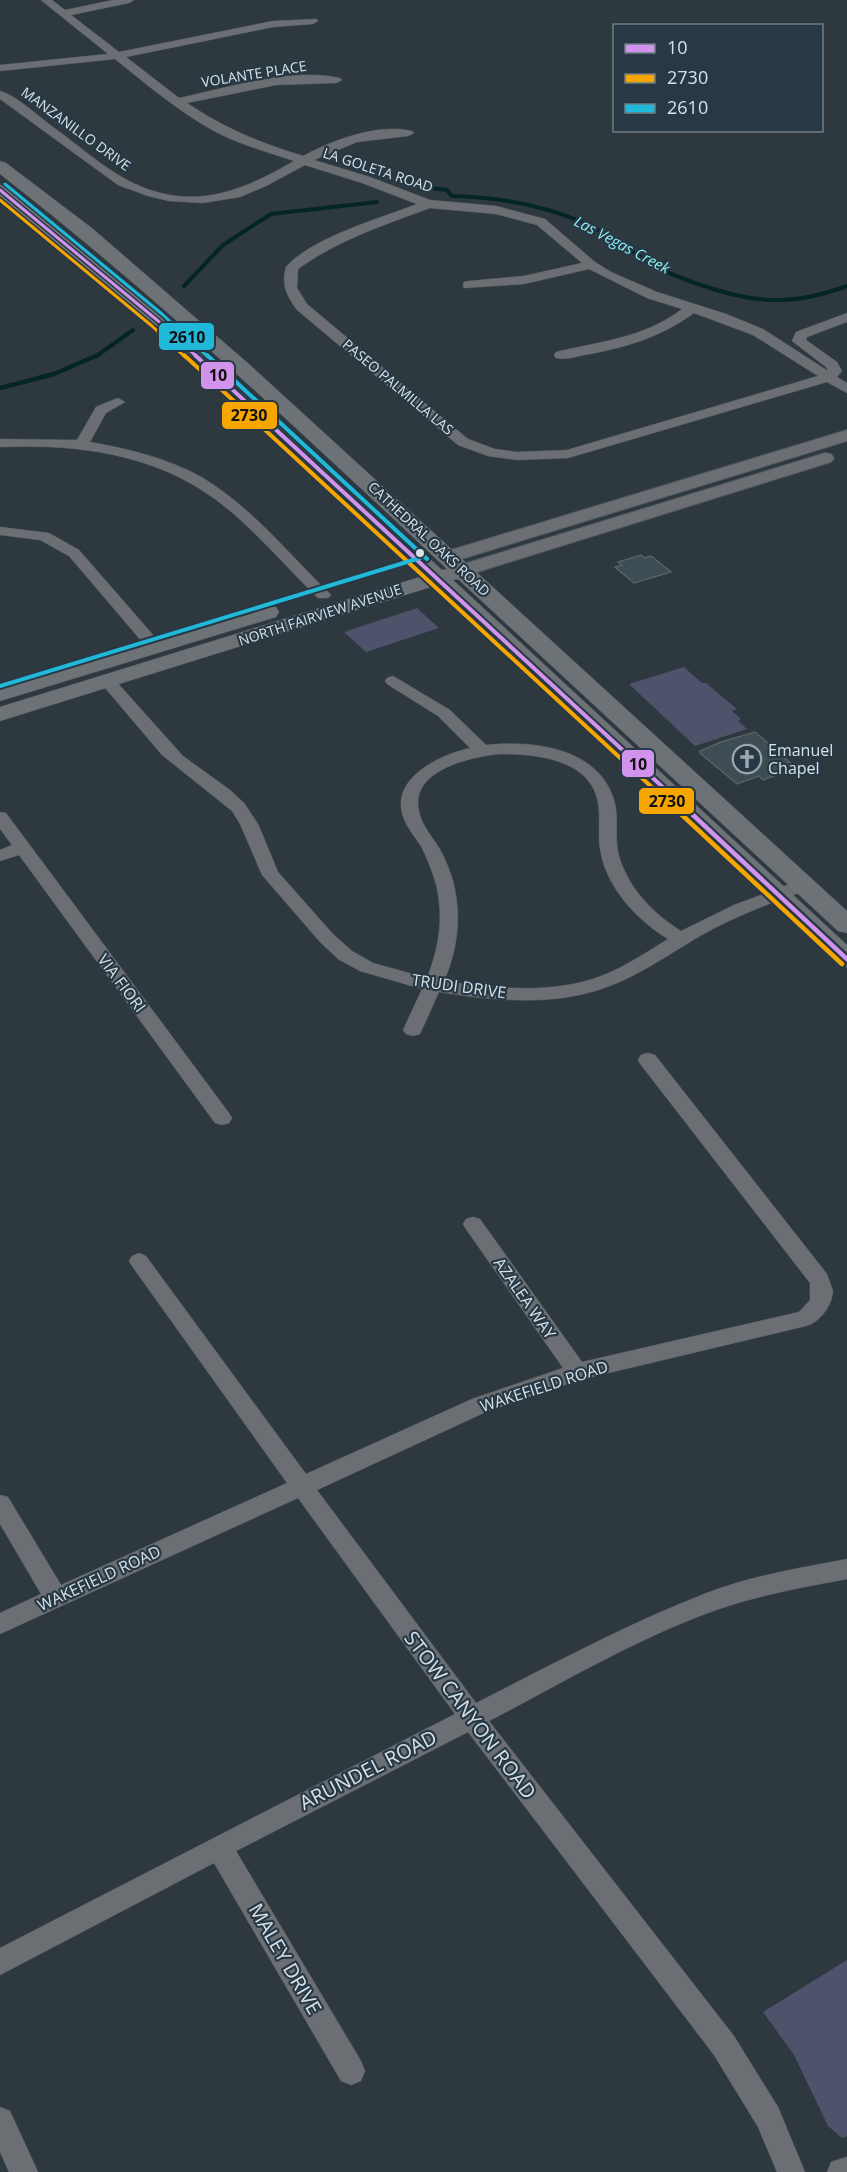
<svg xmlns="http://www.w3.org/2000/svg" width="847" height="2172" font-family="'Open Sans',sans-serif">
	<style>
		.green { fill: #4e536b }
		.lines { fill: none; stroke-linecap: round; stroke-linejoin: round }
		.stream-far1 { stroke: #042526; stroke-width: 4 }
		.stream { stroke: #042526; stroke-width: 4.5 }
		.building { fill: #3d4d53; stroke: #586166; stroke-width: 1.5 }
		.minor-casing { stroke: #4e565c; stroke-width: 1 }
		.tertiary-casing { stroke: #4e565c; stroke-width: 2 }
		.secondary-casing { stroke: #4e565c; stroke-width: 1 }
		.minor { fill: #6b6f73; fill-rule: evenodd }
		.tertiary { fill: #6b6f73; fill-rule: evenodd }
		.secondary { fill: #6d7276; fill-rule: evenodd }
		.bus-1-far2-casing { stroke: #283945; stroke-width: 6 }
		.bus-1-far1-casing { stroke: #283945; stroke-width: 8 }
		.bus-1-casing { stroke: #283945; stroke-width: 9 }
		.bus-2-far2-casing { stroke: #283945; stroke-width: 6 }
		.bus-2-far1-casing { stroke: #283945; stroke-width: 8 }
		.bus-2-casing { stroke: #283945; stroke-width: 9 }
		.bus-3-far1-casing { stroke: #283945; stroke-width: 6 }
		.bus-3-casing { stroke: #283945; stroke-width: 8 }
		.bus-1-far2 { stroke: #d193ec; stroke-width: 3 }
		.bus-1-far1 { stroke: #d193ec; stroke-width: 4 }
		.bus-1 { stroke: #d193ec; stroke-width: 4.5 }
		.bus-2-far2 { stroke: #f7a600; stroke-width: 3 }
		.bus-2-far1 { stroke: #f7a600; stroke-width: 4 }
		.bus-2 { stroke: #f7a600; stroke-width: 4.5 }
		.bus-3-far1 { stroke: #20b9da; stroke-width: 3 }
		.bus-3 { stroke: #20b9da; stroke-width: 4 }
		.bus-dot { fill: #d6e1e8; stroke: #283945; stroke-width: 2 }
		.labels { text-anchor: middle; stroke-width: 4.5; stroke-linejoin: round; paint-order: stroke }
		.far-street-label { font-size: 14px; fill: #d6e1e8; stroke: #283945 }
		.far-water-label { font-size: 15px; font-style: italic; fill: #8bf0f5; stroke: #283945 }
		.poi-label { font-size: 16px; fill: #d6e1e8; stroke: #283945; text-anchor: start }
		.street-label { font-size: 16px; fill: #d6e1e8; stroke: #283945 }
		.near-street-label { font-size: 20px; fill: #d6e1e8; stroke: #283945 }
		.line-badge { stroke: #283945; stroke-width: 2 }
		.pale-badge-label { font-size: 16px; text-anchor: middle; font-weight: bold; fill: #111 }
	</style>
	<rect width="100%" height="100%" fill="#2e383f"/>
	<path class="green" d="M 417,608 L 439,628 L 366,652 L 344,632 Z
		M 684,667 L 702,683 L 706,683 L 737,709 L 732,711 L 741,719 L 738,721 L 747,729 L 695,746 L 629,684 Z
		M 847,1960 L 847,2136 L 842,2138 L 828,2126 L 794,2055 L 763,2012 Z"/>
	<g class="lines">
		<path class="stream-far1" d="M 431,188 L 447,190 L 452,196 C 500,197 545,205 589,225 C 611,235 630,251 651,264 C 666,273 684,279 701,285 C 755,304 793,306 847,286
			M 184,286 L 223,245 L 271,214 L 377,202
			M 95,357 L 133,330"/>
		<path class="stream" d="M 0,388 L 54,374 L 98,355"/>
	</g>
	<path class="building" d="M 641,555 L 645,558 L 651,556 L 671,572 L 634,583 L 615,567 L 622,565 L 618,562 Z
		M 755,732 L 793,765 L 779,770 L 782,773 L 763,780 L 759,776 L 737,784 L 700,753 L 700,751 L 721,742 Z"/>
	<g class="lines">
		<g class="minor-casing">
			<path id="minor" d="M 41,0 L 52,0 L 65,10 L 113,0 L 134,0 L 129,3 L 71,15 L 119,52 L 273,21 L 317,19 L 318,21 L 313,24 L 273,27 L 126,57 L 179,98 C 227,88 291,67 340,78 L 342,80 L 336,83 L 276,85 L 187,103 C 226,129 258,142 303,156 C 333,140 378,123 412,131 L 414,133 L 408,136 L 357,142 L 314,160 L 370,177 L 430,200 L 496,206 L 545,219 L 595,262 L 611,272 L 657,292 L 726,314 L 763,329 L 828,371 L 826,367 L 792,341 L 796,332 L 847,313 L 847,322 L 807,337 L 806,340 L 837,362 L 842,371 L 837,377 L 847,383 L 847,393 L 827,382 L 568,458 L 517,460 L 488,456 L 458,445 L 297,310 C 287,296 281,285 286,267 C 311,238 381,218 417,204 L 362,183 L 305,165 L 266,186 L 240,197 L 203,203 L 169,201 L 148,196 L 118,185 L 0,99 L 0,91 C 16,95 39,117 53,127 C 77,144 102,167 129,181 C 190,212 239,193 294,161 C 267,152 238,144 212,130 C 177,110 146,84 115,59 L 0,71 L 0,65 L 108,54 ZM 430,208 L 496,214 L 537,225 L 582,263 L 524,276 L 469,281 L 464,282 L 463,285 L 464,288 L 524,284 L 589,269 L 647,298 L 682,309 C 644,338 602,341 556,352 L 554,355 L 556,358 C 565,360 575,357 584,355 C 625,348 661,337 694,313 L 753,335 L 818,376 L 567,450 L 517,452 L 495,449 L 468,439 L 307,304 L 297,288 L 298,269 C 338,240 384,225 430,208 Z
				M 118,398 L 125,402 L 106,413 L 90,442 C 129,449 168,458 203,478 C 251,507 288,553 328,592 L 331,595 L 328,598 L 318,598 C 284,565 253,527 215,499 C 152,453 76,444 0,447 L 0,439 L 77,440 L 96,407 Z
				M 0,527 L 49,533 L 79,550 L 161,644 L 163,647 L 161,650 L 149,650 L 69,556 L 40,540 L 0,535 Z
				M 393,676 L 450,710 L 486,745 C 532,740 598,747 614,800 C 620,819 613,840 620,859 C 630,890 654,914 681,931 L 734,905 L 798,881 L 810,881 L 813,885 L 810,889 C 773,902 735,916 700,936 C 666,956 633,980 595,991 C 546,1006 489,1000 439,992 L 420,1034 L 413,1036 L 406,1034 L 403,1030 L 422,989 L 360,971 L 338,959 L 320,942 L 262,875 L 240,824 L 232,811 L 162,755 L 100,682 L 108,677 L 114,679 L 183,756 L 230,790 L 244,803 L 258,824 L 278,872 L 333,934 L 352,951 L 373,963 L 427,978 C 439,948 444,917 436,884 C 432,871 427,858 421,846 C 415,837 408,829 404,819 C 388,779 439,755 470,748 L 438,716 L 387,684 L 385,681 L 387,678 ZM 500,754 C 536,754 591,759 598,803 C 601,820 597,837 601,854 C 608,889 638,921 668,939 C 642,955 616,973 586,981 C 542,993 489,988 444,981 C 458,949 462,915 453,881 C 449,868 444,855 436,843 C 430,834 423,826 420,815 C 406,771 469,757 500,754 Z
				M 0,812 L 6,813 L 229,1113 L 232,1118 L 229,1123 L 222,1125 L 215,1123 L 19,855 L 0,861 L 0,850 L 12,845 L 0,829 Z
				M 648,1053 L 655,1055 L 827,1274 L 833,1291 C 832,1306 820,1322 806,1326 L 579,1380 L 488,1411 L 317,1490 L 476,1703 C 551,1665 625,1625 704,1594 C 750,1576 799,1568 847,1559 L 847,1579 C 804,1587 760,1595 719,1609 C 639,1637 564,1682 489,1721 L 734,2036 L 778,2107 L 805,2172 L 777,2172 L 758,2127 L 714,2055 L 468,1732 L 236,1851 L 361,2061 L 365,2071 L 361,2081 L 351,2085 L 341,2081 L 214,1863 L 0,1975 L 0,1948 L 455,1714 L 298,1498 L 0,1634 L 0,1613 L 41,1594 L 0,1524 L 0,1495 L 8,1497 L 61,1585 L 287,1483 L 132,1266 L 129,1261 L 132,1256 L 139,1253 L 146,1256 L 306,1474 L 472,1399 L 563,1368 L 466,1229 L 463,1224 L 466,1219 L 473,1217 L 480,1219 L 582,1362 L 799,1312 L 810,1300 L 810,1283 L 641,1065 L 638,1060 L 641,1055 Z
				M 0,2107 L 10,2111 L 38,2172 L 9,2172 L 0,2152 Z
				M 847,2157 L 847,2172 L 827,2172 L 831,2162 Z"/>
		</g>
		<g class="tertiary-casing">
			<path id="tertiary" d="M 847,430 L 847,441 L 455,561 L 441,561 L 439,557 L 441,553 Z
				M 825,453 L 831,454 L 834,458 L 831,462 L 471,574 L 457,574 L 455,570 L 457,566 Z"/>
		</g>
		<g class="secondary-casing">
			<path id="secondary" d="M 0,161 L 6,163 L 93,229 L 250,365 L 847,911 L 847,933 L 838,931 L 458,579 L 453,580 L 847,945 L 847,967 L 838,965 L 434,586 L 0,721 L 0,707 L 423,576 L 151,324 L 0,198 L 0,185 L 6,186 L 163,316 L 442,570 L 447,569 C 302,433 157,296 0,174 Z
				M 268,606 L 276,607 L 279,612 L 276,617 L 0,701 L 0,687 Z"/>
		</g>
		<use href="#minor" class="minor"/>
		<use href="#tertiary" class="tertiary"/>
		<use href="#secondary" class="secondary"/>
		<g class="bus-1-far2-casing">
			<path id="bus-1-far2" d="M 0,190 L 157,320 L 197,357"/>
		</g>
		<g class="bus-1-far1-casing">
			<path id="bus-1-far1" d="M 195,355 L 694,816"/>
		</g>
		<g class="bus-1-casing">
			<path id="bus-1" d="M 692,814 L 847,959"/>
		</g>
		<g class="bus-2-far2-casing">
			<path id="bus-2-far2" d="M 0,200 L 152,326 L 185,357"/>
		</g>
		<g class="bus-2-far1-casing">
			<path id="bus-2-far1" d="M 184,355 L 683,816"/>
		</g>
		<g class="bus-2-casing">
			<path id="bus-2" d="M 681,814 L 842,964"/>
		</g>
		<g class="bus-3-far1-casing">
			<path id="bus-3-far1" d="M 5,184 L 162,314 L 208,357"/>
		</g>
		<g class="bus-3-casing">
			<path id="bus-3" d="M 207,355 L 427,559
				M 0,686 L 420,558"/>
		</g>
		<use href="#bus-1-far2" class="bus-1-far2"/>
		<use href="#bus-1-far1" class="bus-1-far1"/>
		<use href="#bus-1" class="bus-1"/>
		<use href="#bus-2-far2" class="bus-2-far2"/>
		<use href="#bus-2-far1" class="bus-2-far1"/>
		<use href="#bus-2" class="bus-2"/>
		<use href="#bus-3-far1" class="bus-3-far1"/>
		<use href="#bus-3" class="bus-3"/>
	</g>
	<defs>
		<g id="church-ring" transform="scale(1.5)"><circle r="9.5" fill="#283945" stroke="#9ba6ad" stroke-width="1.5"/><path d="M-1.2-6h2.4v3.5h3.3v2.4h-3.3V6h-2.4V-.1h-3.3v-2.4h3.3Z" fill="#9ba6ad"/></g>
	</defs>
	<g fill-rule="evenodd">
		<use href="#church-ring" x="747" y="759"/>
	</g>
	<circle class="bus-dot" cx="420" cy="553" r="5"/>
	<g class="labels">
		<g class="far-street-label">
			<text transform="translate(254 74) rotate(-9)" y="5">VOLANTE PLACE</text>
			<text transform="translate(76 129) rotate(36)" y="5">MANZANILLO DRIVE</text>
			<text transform="translate(378 170) rotate(18)" y="5">LA GOLETA ROAD</text>
			<text transform="translate(398 387) rotate(40)" y="5">PASEO PALMILLA LAS</text>
			<text transform="translate(429 539) rotate(43)" y="5">CATHEDRAL OAKS ROAD</text>
			<text transform="translate(320 615) rotate(-18)" y="5">NORTH FAIRVIEW AVENUE</text>
		</g>
		<g class="far-water-label">
			<text transform="translate(622 245) rotate(28)" y="5">Las Vegas Creek</text>
		</g>
		<g class="poi-label">
			<text x="768" y="756">Emanuel<tspan x="768" dy="18">Chapel</tspan></text>
		</g>
		<g class="street-label">
			<text transform="translate(122 983) rotate(53)" y="6">VIA FIORI</text>
			<text transform="translate(459 986) rotate(8)" y="6">TRUDI DRIVE</text>
			<text transform="translate(525 1298) rotate(55)" y="6">AZALEA WAY</text>
			<text transform="translate(544 1386) rotate(-18)" y="6">WAKEFIELD ROAD</text>
			<text transform="translate(99 1578) rotate(-25)" y="6">WAKEFIELD ROAD</text>
		</g>
		<g class="near-street-label">
			<text transform="translate(470 1715) rotate(53)" y="7">STOW CANYON ROAD</text>
			<text transform="translate(368 1770) rotate(-27)" y="7">ARUNDEL ROAD</text>
			<text transform="translate(285 1959) rotate(60)" y="7">MALEY DRIVE</text>
		</g>
	</g>
	<g class="line-badge">
		<rect x="158" y="322" width="57" height="29" rx="6" fill="#20b9da"/>
		<rect x="200" y="361" width="35" height="29" rx="6" fill="#d193ec"/>
		<rect x="221" y="401" width="57" height="29" rx="6" fill="#f7a600"/>
		<rect x="621" y="749" width="34" height="29" rx="6" fill="#d193ec"/>
		<rect x="638" y="787" width="57" height="28" rx="6" fill="#f7a600"/>
	</g>
	<g class="pale-badge-label">
		<text x="187" y="343">2610</text>
		<text x="218" y="381">10</text>
		<text x="249" y="421">2730</text>
		<text x="638" y="770">10</text>
		<text x="667" y="807">2730</text>
	</g>
	<rect x="613" y="24" width="210" height="108" fill="#283945" stroke="#6e7c86" stroke-width="1.5"/>
	<rect x="625" y="44" width="30" height="9" fill="#d193ec" stroke="#6e7c86" stroke-width="1.5"/>
	<text x="667" y="54" font-size="18" fill="#d6e1e8">10</text>
	<rect x="625" y="74" width="30" height="9" fill="#f7a600" stroke="#6e7c86" stroke-width="1.5"/>
	<text x="667" y="84" font-size="18" fill="#d6e1e8">2730</text>
	<rect x="625" y="104" width="30" height="9" fill="#20b9da" stroke="#6e7c86" stroke-width="1.5"/>
	<text x="667" y="114" font-size="18" fill="#d6e1e8">2610</text>
</svg>
